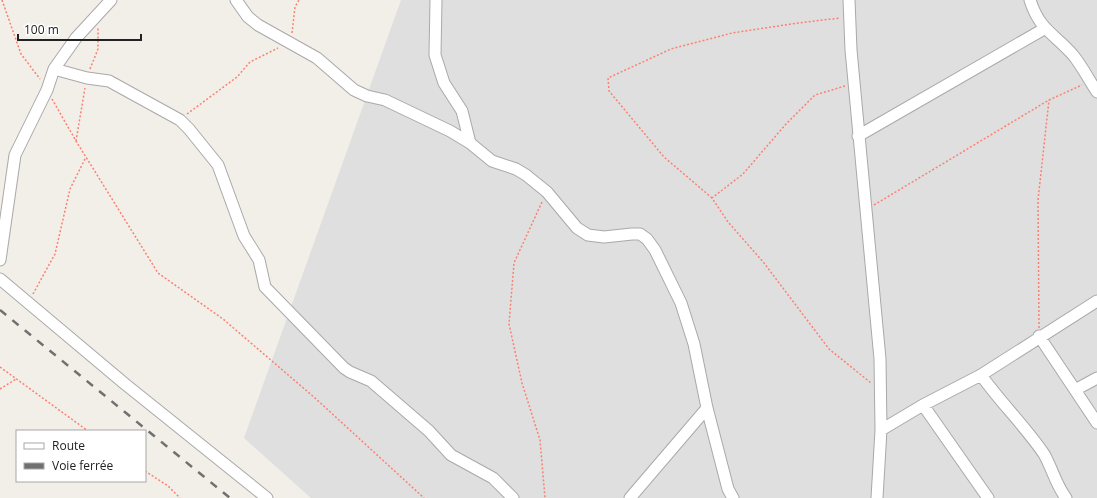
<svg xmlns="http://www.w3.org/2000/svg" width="1097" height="498" font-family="'Open Sans',sans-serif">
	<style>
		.residential { fill: #e0dfdf }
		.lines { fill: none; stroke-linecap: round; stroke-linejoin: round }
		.minor-casing { stroke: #a9a9a9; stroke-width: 13 }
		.path { stroke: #fa8072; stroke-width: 1.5; stroke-dasharray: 2 2; stroke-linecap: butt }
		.minor { stroke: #fff; stroke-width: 11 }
		.rail { stroke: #707070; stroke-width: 2.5; stroke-dasharray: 8 8; stroke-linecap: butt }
	</style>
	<rect width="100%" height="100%" fill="#f2efe9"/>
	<path class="residential" d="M 401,0 L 1097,0 L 1097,498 L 311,498 L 244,438 Z"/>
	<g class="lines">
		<g class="minor-casing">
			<path id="minor" d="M 236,0 L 248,17 L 258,25 L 317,58 L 354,90 L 367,96 L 385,100 L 450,131 L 470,143 L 492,161 L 516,169 L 526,175 L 547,192 L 577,228 L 588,235 L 604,237 L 632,234 L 640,234 L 647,239 L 655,250 L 681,303 L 694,344 L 707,408 L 728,489 L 733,498
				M 436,0 L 435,55 L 444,83 L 462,111 L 470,143
				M 849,0 L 851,50 L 880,359 L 881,430 L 877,498
				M 1030,0 C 1040,31 1054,33 1073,55 C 1082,66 1089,80 1097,92
				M 54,69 L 87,78 L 109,81 L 180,120 L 189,129 L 218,165 L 244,236 L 259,260 L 265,287 L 344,368 L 350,372 L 371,381 L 429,431 L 451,455 L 493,478 L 513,498
				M 858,136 L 1044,29
				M 0,260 L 15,155 L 47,90 L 54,69 L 76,38 L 111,0
				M 0,279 L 125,384 L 267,498
				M 1039,336 L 1097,423
				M 981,375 C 1000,402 1025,426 1044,454 C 1052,468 1056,485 1066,498
				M 1075,390 L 1097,378
				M 923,405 L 988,498
				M 881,430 L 923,405 L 981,375 L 1097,301
				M 630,498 L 707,408"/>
		</g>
		<path class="path" d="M 2,0 L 21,54 L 40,79
			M 292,33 L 295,7 L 299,0
			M 90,69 L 98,49 L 98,28
			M 845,86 L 815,95 L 786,124 L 743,174 L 712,198 L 728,222 L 764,263 L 829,349 L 871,383
			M 52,99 L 76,141 L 158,273 L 223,319 L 315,398 L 424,498
			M 187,114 L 237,77 L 250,62 L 278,48
			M 76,141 L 85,88
			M 712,198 L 664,157 L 609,91 L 608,78 L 671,49 L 732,33 L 798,23 L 840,18
			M 542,202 L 514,263 L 509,324 L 522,383 L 540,440 L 545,498
			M 874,205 L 1049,100 L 1082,85
			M 33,294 L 55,254 L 70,189 L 86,157
			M 1039,328 L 1038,200 L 1049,100
			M 0,367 L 88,431
			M 0,389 L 16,379
			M 145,471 L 168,486 L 180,498"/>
		<use href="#minor" class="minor"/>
		<path class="rail" d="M 0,310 L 230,498"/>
	</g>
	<rect x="16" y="430" width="130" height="52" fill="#ffffff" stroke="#a7a7a7"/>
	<rect x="24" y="443" width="20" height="6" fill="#ffffff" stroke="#a7a7a7"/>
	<text x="52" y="450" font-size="12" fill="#222222">Route</text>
	<rect x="24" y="463" width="20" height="6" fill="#707070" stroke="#a7a7a7"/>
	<text x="52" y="470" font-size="12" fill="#222222">Voie ferrée</text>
	<path d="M18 34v6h123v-6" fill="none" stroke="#222222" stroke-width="2"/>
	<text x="24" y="34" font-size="12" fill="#222222" stroke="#ffffff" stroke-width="3" paint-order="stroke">100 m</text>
</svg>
